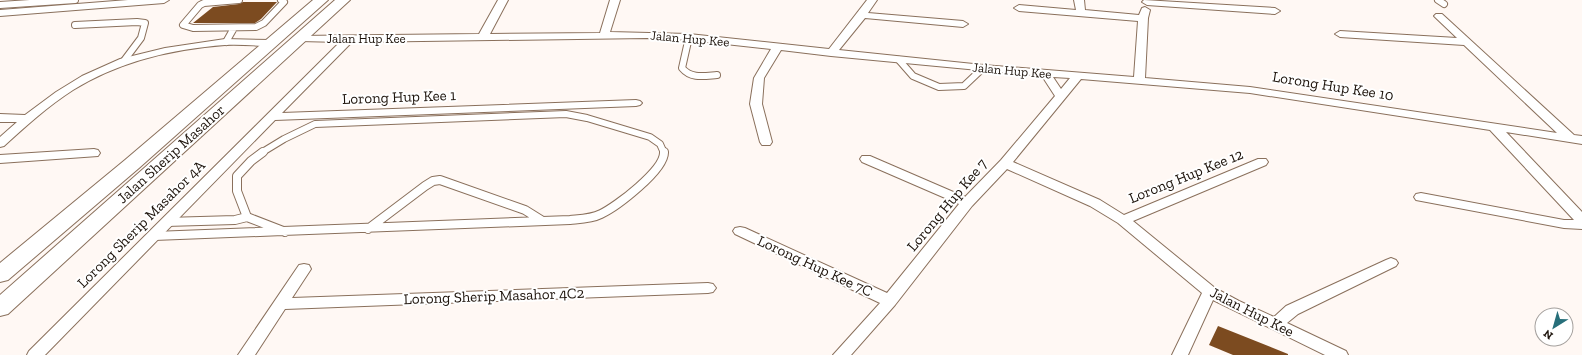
<svg xmlns="http://www.w3.org/2000/svg" width="1582" height="355" font-family="'Zilla Slab',serif">
	<style>
		.building { fill: #7c4b20 }
		.lines { fill: none; stroke-linecap: round; stroke-linejoin: round }
		.service-far1-casing { stroke: #8a705c; stroke-width: 8 }
		.service-casing { stroke: #8a705c; stroke-width: 10 }
		.minor-casing { stroke: #8a705c; stroke-width: 2 }
		.secondary-casing { stroke: #8a705c; stroke-width: 2 }
		.service-far1 { stroke: #fff; stroke-width: 6 }
		.service { stroke: #fff; stroke-width: 8 }
		.minor { fill: #fff; fill-rule: evenodd }
		.secondary { fill: #fff; fill-rule: evenodd }
		.labels { text-anchor: middle; stroke-width: 4; stroke-linejoin: round; paint-order: stroke }
		.far-street-label { font-size: 13px; fill: #1c120a; stroke: #fff }
		.street-label { font-size: 15px; fill: #1c120a; stroke: #fff }
	</style>
	<rect width="100%" height="100%" fill="#fff8f4"/>
	<path class="building" d="M 243,2 L 277,2 L 261,19 L 255,23 L 193,23 L 213,7 L 239,4 Z
		M 1218,326 L 1288,354 L 1288,355 L 1233,355 L 1209,345 Z"/>
	<g class="lines">
		<g class="service-far1-casing">
			<path id="service-far1" d="M 239,0 L 204,3 L 200,5 L 183,25 L 193,28 L 256,27 L 264,23 L 284,2 L 281,0
				M 1438,0 L 1444,4
				M 0,5 L 75,0
				M 75,25 L 137,22 L 145,23 L 141,38 L 123,62
				M 689,37 L 682,68 C 691,79 704,76 717,75
				M 226,42 L 234,28
				M 899,60 L 913,76 L 939,87 L 964,86 L 983,68
				M 261,153 L 284,139 L 315,124 L 566,114 L 587,118 L 650,137 L 660,144 L 664,153"/>
		</g>
		<g class="service-casing">
			<path id="service" d="M 263,152 L 251,161 L 237,176 L 237,191 L 247,217 L 283,231
				M 166,222 L 235,220 L 247,217
				M 368,229 L 425,186 L 433,181 L 440,180 L 525,210 L 541,220
				M 283,231 L 285,232
				M 283,231 L 570,220 C 580,219 591,219 601,214 C 616,207 665,170 664,152
				M 154,236 L 283,231"/>
		</g>
		<g class="minor-casing">
			<path id="minor" d="M 128,0 L 169,0 L 164,3 L 0,16 L 0,10 Z
				M 498,0 L 508,0 L 490,34 L 600,33 L 610,0 L 620,0 L 610,32 L 689,34 L 829,49 L 867,0 L 877,0 L 868,13 L 963,21 L 968,24 L 963,27 L 865,18 L 839,50 L 983,65 L 1134,77 L 1138,21 L 1019,11 L 1014,8 L 1019,5 L 1076,10 L 1074,0 L 1084,0 L 1085,10 L 1139,15 L 1142,8 L 1145,7 L 1150,10 L 1148,18 L 1145,78 L 1250,87 L 1557,133 L 1464,45 L 1340,37 L 1335,34 L 1340,31 L 1457,38 L 1436,18 L 1434,16 L 1436,14 L 1442,14 L 1574,135 L 1582,136 L 1582,144 L 1506,132 L 1582,212 L 1582,229 L 1564,228 L 1416,200 L 1414,197 L 1416,194 L 1421,193 L 1564,220 L 1574,220 L 1490,130 L 1250,93 L 1081,79 L 1013,162 L 1100,200 L 1124,215 L 1258,159 L 1266,159 L 1268,162 L 1266,165 L 1133,221 L 1215,288 L 1239,301 L 1274,317 L 1286,306 L 1386,260 L 1391,258 L 1396,260 L 1398,263 L 1396,266 L 1298,314 L 1287,323 L 1346,351 L 1348,355 L 1325,355 L 1213,300 L 1188,355 L 1172,355 L 1202,293 L 1118,223 L 1090,206 L 1007,169 L 972,206 L 895,305 L 851,355 L 833,355 L 880,303 L 735,234 L 733,231 L 735,228 L 740,227 L 745,228 L 887,293 L 959,204 L 862,162 L 860,159 L 862,156 L 870,156 L 965,197 L 1001,160 L 1055,96 L 1042,76 L 831,56 L 781,50 L 764,78 L 762,104 L 772,142 L 770,145 L 762,145 L 760,142 L 750,104 L 754,78 L 771,49 L 689,40 L 647,38 L 352,42 L 282,113 L 636,100 L 640,101 L 642,103 L 640,105 L 636,106 L 275,120 L 45,355 L 27,355 L 29,351 L 340,42 L 300,41 L 295,38 L 296,36 L 479,34 ZM 1053,77 L 1070,78 L 1061,89 Z
				M 1144,0 L 1275,8 L 1280,11 L 1275,14 L 1147,5 L 1142,2 Z
				M 225,39 L 271,40 L 276,43 L 271,46 C 256,46 241,44 225,45 C 172,49 118,62 73,90 C 48,106 26,126 4,146 L 0,147 L 0,137 L 17,122 L 0,122 L 0,114 L 25,115 L 56,92 L 82,76 L 120,59 L 165,48 Z
				M 94,149 L 98,150 L 100,153 L 98,156 L 0,163 L 0,155 Z
				M 304,264 L 309,265 L 311,269 L 292,298 L 708,283 L 713,284 L 716,288 L 713,292 L 708,293 L 285,309 L 255,355 L 238,355 L 299,265 Z"/>
		</g>
		<g class="secondary-casing">
			<path id="secondary" d="M 313,0 L 328,0 L 139,168 L 8,280 L 0,282 L 0,263 L 125,160 Z
				M 335,0 L 350,0 L 8,314 L 0,316 L 0,295 Z"/>
		</g>
		<use href="#service-far1" class="service-far1"/>
		<use href="#service" class="service"/>
		<use href="#minor" class="minor"/>
		<use href="#secondary" class="secondary"/>
	</g>
	<g class="labels">
		<g class="far-street-label">
			<text x="366" y="43">Jalan Hup Kee</text>
			<text transform="translate(690 38) rotate(5)" y="5">Jalan Hup Kee</text>
			<text transform="translate(1012 70) rotate(5)" y="5">Jalan Hup Kee</text>
		</g>
		<g class="street-label">
			<text transform="translate(1333 86) rotate(9)" y="5">Lorong Hup Kee 10</text>
			<text transform="translate(399 97) rotate(-2)" y="5">Lorong Hup Kee 1</text>
			<text transform="translate(171 154) rotate(-42)" y="5">Jalan Sherip Masahor</text>
			<text transform="translate(1186 176) rotate(-22)" y="5">Lorong Hup Kee 12</text>
			<text transform="translate(947 205) rotate(-50)" y="5">Lorong Hup Kee 7</text>
			<text transform="translate(141 224) rotate(-45)" y="5">Lorong Sherip Masahor 4A</text>
			<text transform="translate(815 266) rotate(25)" y="5">Lorong Hup Kee 7C</text>
			<text transform="translate(494 296) rotate(-2)" y="5">Lorong Sherip Masahor 4C2</text>
			<text transform="translate(1252 312) rotate(27)" y="5">Jalan Hup Kee</text>
		</g>
	</g>
	<g transform="translate(1554 327) rotate(217)"><circle r="19" fill="#ffffff" stroke="#a4a09d"/>
	<path d="M0-3L7 15L0 10L-7 15Z" fill="#276f7a"/>
	<text y="-6" font-size="11" font-weight="bold" text-anchor="middle" fill="#1c120a">N</text>
	</g>
</svg>
